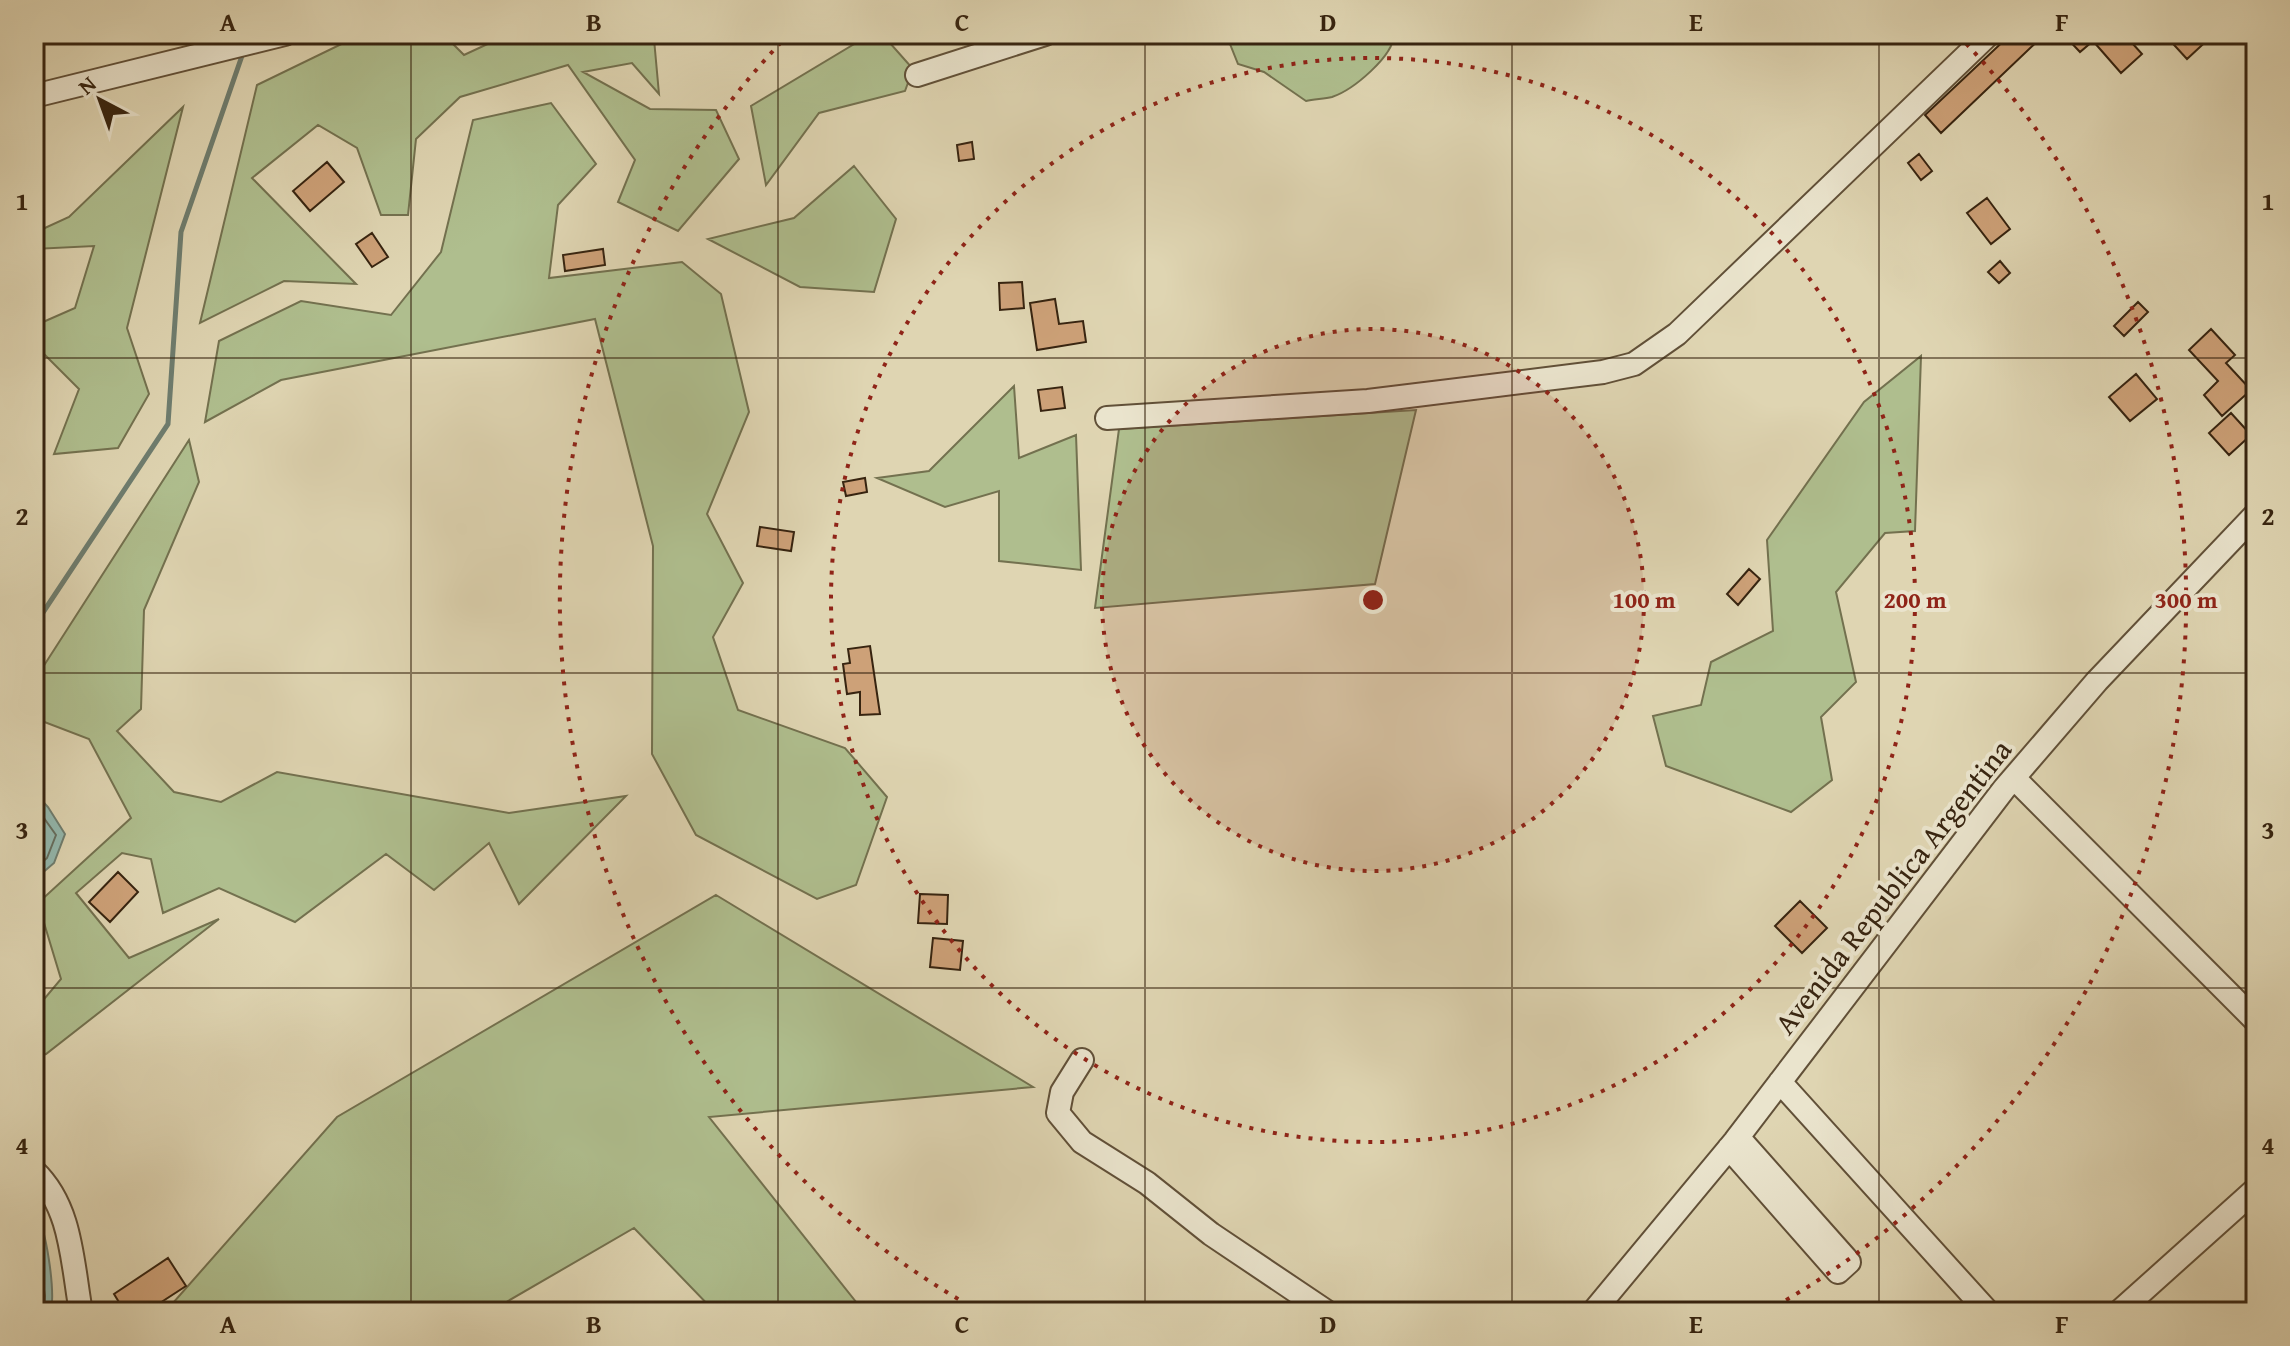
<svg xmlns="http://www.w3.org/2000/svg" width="2290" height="1346" font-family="'Gentium Book Plus',serif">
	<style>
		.green { fill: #afbe8e; stroke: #73714f; stroke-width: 2 }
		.water { fill: #93b8ae; stroke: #6e7d6f; stroke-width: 2 }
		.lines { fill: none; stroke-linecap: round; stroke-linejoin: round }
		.shore { stroke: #656e5f; stroke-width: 2 }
		.stream { stroke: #6e7d6f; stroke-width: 5 }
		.building { fill: #cda178; stroke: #372410; stroke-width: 2 }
		.minor-casing { stroke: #615038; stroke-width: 26 }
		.minor { stroke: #eae4cd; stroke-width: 22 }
		.grid { fill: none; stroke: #372410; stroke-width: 2; stroke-opacity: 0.55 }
		.ring { fill: none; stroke: #8f2418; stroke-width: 4; stroke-dasharray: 4 8 }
		.labels { text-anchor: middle; stroke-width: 8; stroke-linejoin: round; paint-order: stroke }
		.street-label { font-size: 30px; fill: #372410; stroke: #eae4cd }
		.centre { fill: #8f2418; stroke: #eae4cd; stroke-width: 4 }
		.ring-label { font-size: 24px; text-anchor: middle; font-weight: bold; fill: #8f2418; stroke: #eae4cd; stroke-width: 8; stroke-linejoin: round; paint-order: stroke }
		.neatline { fill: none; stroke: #372410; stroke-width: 3 }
		.grid-label { font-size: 26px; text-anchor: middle; font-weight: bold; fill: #372410 }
	</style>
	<rect width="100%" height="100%" fill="#dfd5b2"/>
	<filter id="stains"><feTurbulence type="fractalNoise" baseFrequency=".0025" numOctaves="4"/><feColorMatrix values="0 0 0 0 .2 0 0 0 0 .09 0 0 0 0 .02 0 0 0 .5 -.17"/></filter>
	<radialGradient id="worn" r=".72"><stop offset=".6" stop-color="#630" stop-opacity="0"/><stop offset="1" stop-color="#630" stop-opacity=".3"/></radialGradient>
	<path class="green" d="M 362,34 L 443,34 L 464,55 L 509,34 L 646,34 L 654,39 L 659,94 L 632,63 L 583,72 L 650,109 L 716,110 L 739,159 L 678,231 L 618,202 L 635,160 L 568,65 L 460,97 L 416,139 L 408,215 L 381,215 L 357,148 L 318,125 L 252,178 L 356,284 L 284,281 L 200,323 L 257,85 Z
		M 871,34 L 882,34 L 913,69 L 905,91 L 819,113 L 766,185 L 751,106 Z
		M 1226,34 L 1394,34 C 1394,56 1353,90 1332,97 C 1324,99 1314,99 1306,101 L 1264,72 L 1238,64 Z
		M 551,103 L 596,164 L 558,205 L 549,278 L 682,262 L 721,294 L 749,412 L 707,514 L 743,583 L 713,637 L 738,710 L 845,748 L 887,797 L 856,885 L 817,899 L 696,835 L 652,754 L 653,546 L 595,319 L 281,380 L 205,422 L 219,341 L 301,301 L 391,315 L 441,252 L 473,120 Z
		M 183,107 L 127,328 L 149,394 L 118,448 L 54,454 L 79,389 L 34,344 L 34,326 L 75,308 L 94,246 L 34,249 L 34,233 L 69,217 Z
		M 854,166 L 896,219 L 874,292 L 800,287 L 708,239 L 794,218 Z
		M 1921,356 L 1915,531 L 1885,533 L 1836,592 L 1856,682 L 1821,717 L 1832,780 L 1791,812 L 1666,766 L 1653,716 L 1701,705 L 1711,662 L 1773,631 L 1767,540 L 1864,402 Z
		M 1014,386 L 1019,458 L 1076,435 L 1081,570 L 999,561 L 999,491 L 945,507 L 877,478 L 929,471 Z
		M 1416,410 L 1375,584 L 1095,608 L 1119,429 Z
		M 189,440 L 199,482 L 144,610 L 141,709 L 117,731 L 174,792 L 221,802 L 277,772 L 509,813 L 626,796 L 519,904 L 489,843 L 434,890 L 386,854 L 295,922 L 219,888 L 163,913 L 151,859 L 122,853 L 76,893 L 129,958 L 219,919 L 46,1054 L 34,1058 L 34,1011 L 61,979 L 38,903 L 131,818 L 89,739 L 34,718 L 34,681 Z
		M 716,895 L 1033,1087 L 709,1117 L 864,1312 L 715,1312 L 634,1228 L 489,1312 L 165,1312 L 337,1117 Z"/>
	<path class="water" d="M 34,792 L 48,807 L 65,834 L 54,863 L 34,880 Z
		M 34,1209 C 47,1228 55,1290 51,1312 L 34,1312 Z"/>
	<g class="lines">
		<path class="shore" d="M 34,804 L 56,835 L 47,858 L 34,869
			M 34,1228 L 45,1296 L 44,1312"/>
		<path class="stream" d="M 34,626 L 168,424 L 181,232 L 244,50"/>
	</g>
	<path class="building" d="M 2011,34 L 2045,34 L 1941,133 L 1925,115 Z
		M 2063,34 L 2124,34 L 2142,54 L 2121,73 L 2093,41 L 2080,52 Z
		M 2164,34 L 2214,34 L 2187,59 Z
		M 972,142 L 974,159 L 959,161 L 957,145 Z
		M 1919,154 L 1932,171 L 1921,180 L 1908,163 Z
		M 327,162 L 344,182 L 310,211 L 293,191 Z
		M 1987,198 L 2010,229 L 1991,244 L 1967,213 Z
		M 372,233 L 388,257 L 372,267 L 356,244 Z
		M 603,249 L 605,265 L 565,271 L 563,255 Z
		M 2000,261 L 2010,273 L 1999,283 L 1988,272 Z
		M 1022,282 L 1024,308 L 1000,310 L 999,283 Z
		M 1055,299 L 1059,324 L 1083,321 L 1086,342 L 1037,350 L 1030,303 Z
		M 2138,302 L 2148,312 L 2124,336 L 2114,326 Z
		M 2211,329 L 2235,355 L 2226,363 L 2251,390 L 2222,416 L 2204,395 L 2218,381 L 2189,350 Z
		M 2136,374 L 2157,399 L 2130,421 L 2109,397 Z
		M 1062,387 L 1065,408 L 1041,411 L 1038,390 Z
		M 2231,413 L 2251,435 L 2229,455 L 2209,433 Z
		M 865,478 L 867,492 L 846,496 L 843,482 Z
		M 760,527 L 794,532 L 791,551 L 757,546 Z
		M 1749,569 L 1760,579 L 1738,605 L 1727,594 Z
		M 870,646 L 880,714 L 860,715 L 860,692 L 847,694 L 843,664 L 850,663 L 848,649 Z
		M 118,872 L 138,892 L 110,922 L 89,902 Z
		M 920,894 L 948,895 L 947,924 L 918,923 Z
		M 1800,901 L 1827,928 L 1802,953 L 1775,926 Z
		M 933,938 L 963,941 L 960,970 L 930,967 Z
		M 168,1258 L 186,1286 L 146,1312 L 125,1312 L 114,1294 Z"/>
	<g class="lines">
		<g class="minor-casing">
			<path id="minor" d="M 917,75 L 1045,34
				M 34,96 L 285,34
				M 1107,418 L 1368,401 L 1603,372 L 1634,364 L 1677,334 L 1989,34
				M 2014,778 L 2256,1021
				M 1082,1060 L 1062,1092 L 1058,1113 L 1082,1142 L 1147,1183 L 1211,1234 L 1327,1312
				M 1780,1082 L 1988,1312
				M 1729,1148 L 1838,1272 L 1849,1262 L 1738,1137
				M 34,1171 C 72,1207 72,1262 81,1312
				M 1593,1312 L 1735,1141 L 2004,789 L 2097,681 L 2256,514
				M 2119,1312 L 2256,1189"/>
		</g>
		<use href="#minor" class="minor"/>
	</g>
	<path class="grid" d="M 411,34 L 411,1312M 778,34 L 778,1312M 1145,34 L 1145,1312M 1512,34 L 1512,1312M 1879,34 L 1879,1312M 34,358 L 2256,358M 34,673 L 2256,673M 34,988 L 2256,988"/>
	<circle cx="1373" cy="600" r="271" fill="#8f2418" fill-opacity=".12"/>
	<g class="ring">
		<circle cx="1373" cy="600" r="271"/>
		<circle cx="1373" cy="600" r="542"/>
		<path d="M979 1311A813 813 0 0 1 788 35M1958 35A813 813 0 0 1 1767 1311"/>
	</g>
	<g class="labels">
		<g class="street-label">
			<text transform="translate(1893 887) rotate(-52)" y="10">Avenida Republica Argentina</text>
		</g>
	</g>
	<circle cx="1373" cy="600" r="12" class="centre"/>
	<g class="ring-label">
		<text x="1644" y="608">100 m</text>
		<text x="1915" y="608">200 m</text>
		<text x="2186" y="608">300 m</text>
	</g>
	<rect width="2290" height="1346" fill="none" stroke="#dfd5b2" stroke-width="88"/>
	<g transform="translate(100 100) rotate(319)" stroke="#eae4cd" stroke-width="6" paint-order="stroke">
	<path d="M0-6L14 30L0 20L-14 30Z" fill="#372410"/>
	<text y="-12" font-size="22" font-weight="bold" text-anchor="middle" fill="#372410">N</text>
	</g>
	<rect x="44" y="44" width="2202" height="1258" class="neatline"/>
	<g class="grid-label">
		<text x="228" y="31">A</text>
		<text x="594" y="31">B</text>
		<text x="962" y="31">C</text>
		<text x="1328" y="31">D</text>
		<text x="1696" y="31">E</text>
		<text x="2062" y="31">F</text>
		<text x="22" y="210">1</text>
		<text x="2268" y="210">1</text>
		<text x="22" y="525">2</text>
		<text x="2268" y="525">2</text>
		<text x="22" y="839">3</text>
		<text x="2268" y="839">3</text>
		<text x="22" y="1154">4</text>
		<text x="2268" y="1154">4</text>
		<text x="228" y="1333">A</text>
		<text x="594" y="1333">B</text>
		<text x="962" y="1333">C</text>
		<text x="1328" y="1333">D</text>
		<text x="1696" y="1333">E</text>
		<text x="2062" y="1333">F</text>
	</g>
	<rect width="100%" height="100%" filter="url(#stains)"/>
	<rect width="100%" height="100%" fill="url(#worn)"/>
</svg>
